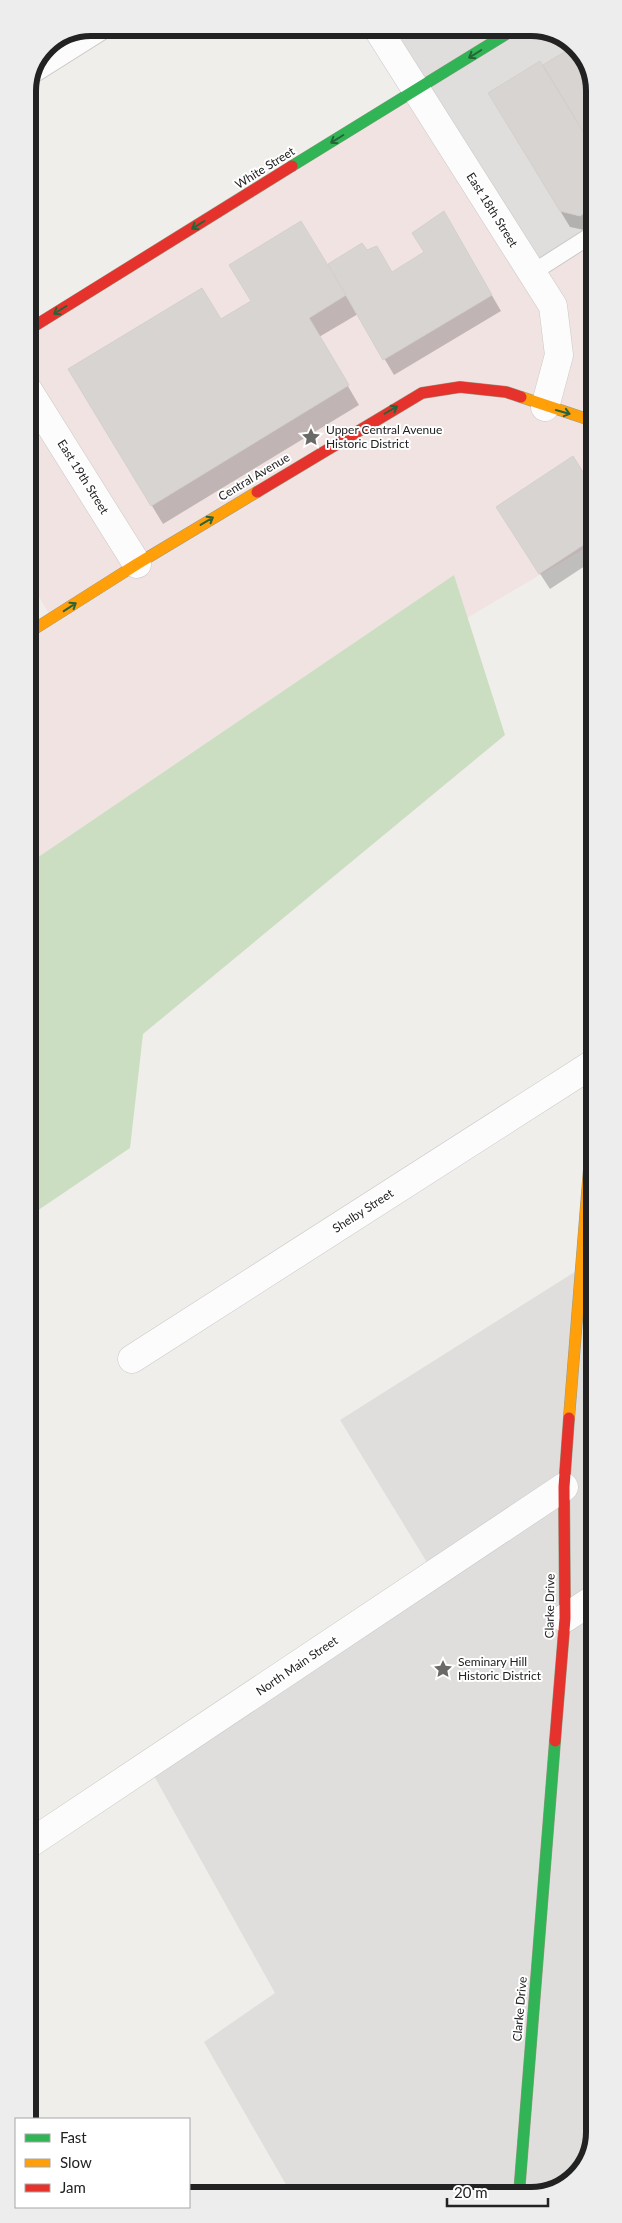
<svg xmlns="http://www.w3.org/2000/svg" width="622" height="2223" font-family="Lato,sans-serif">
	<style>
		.residential { fill: #dfdedc }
		.commercial { fill: #f1e3e1 }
		.forest { fill: #cbdec1 }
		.shadow { fill: #0003 }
		.building { fill: #d7d4d2; stroke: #d3d0cc }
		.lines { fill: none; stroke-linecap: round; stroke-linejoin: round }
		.lane-casing { stroke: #c9c8c7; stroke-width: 18 }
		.street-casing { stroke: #c9c8c7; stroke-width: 29 }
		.fast-casing { stroke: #999a82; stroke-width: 12 }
		.slow-casing { stroke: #999a82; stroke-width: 12 }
		.jam-casing { stroke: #999a82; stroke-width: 12 }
		.lane { stroke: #fdfcfc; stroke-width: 16 }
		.street { stroke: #fdfcfc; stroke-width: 28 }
		.fast { stroke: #30b455; stroke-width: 11 }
		.slow { stroke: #ff9f0a; stroke-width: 11 }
		.jam { stroke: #e5322d; stroke-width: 11 }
		.oneway { stroke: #286439 }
		.labels { text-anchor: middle; stroke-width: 4; stroke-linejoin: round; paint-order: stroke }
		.street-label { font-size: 12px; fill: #222; stroke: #fff }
		.poi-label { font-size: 12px; fill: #222; stroke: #fff; text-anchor: start }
		.rim { fill: none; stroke: #222; stroke-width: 6 }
	</style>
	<rect width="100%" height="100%" fill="#f0eeeb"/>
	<path class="residential" d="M 91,28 L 108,28 L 35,74 L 46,46 Z
		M 377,28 L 539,28 L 573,44 L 593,78 L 593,234 L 532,273 Z
		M 594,1107 L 594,2132 L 581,2171 L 544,2194 L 292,2195 L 204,2042 L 275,1993 L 148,1765 L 434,1574 L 340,1420 L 581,1268 Z"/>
	<path class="commercial" d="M 416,90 L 532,273 L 593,234 L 594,543 L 467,618 L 454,575 L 28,864 L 28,633 L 52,619 L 28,578 L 28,330 Z"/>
	<path class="forest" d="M 454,575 L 505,735 L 143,1034 L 130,1148 L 28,1217 L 28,864 Z"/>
	<path class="shadow" d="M 575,47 L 593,78 L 593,229 L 589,231 L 570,227 L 499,110 L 542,67 Z
		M 444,213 L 501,311 L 394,375 L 358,314 L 319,337 L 359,405 L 163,524 L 81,389 L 220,321 L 252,302 L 335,275 L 392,274 L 425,253 Z
		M 573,458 L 593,490 L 594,560 L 550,589 L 507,523 Z"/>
	<path class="building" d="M 574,46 L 593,78 L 593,148 L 543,65 Z
		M 540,61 L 593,148 L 593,207 L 580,216 L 560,211 L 488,93 Z
		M 444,211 L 492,295 L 383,360 L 328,264 L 362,243 L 367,250 L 377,246 L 392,272 L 424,252 L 412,233 Z
		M 301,221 L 346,295 L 309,318 L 349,385 L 151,506 L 68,369 L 202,288 L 221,319 L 251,301 L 229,265 Z
		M 573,456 L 593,488 L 594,538 L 539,574 L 496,507 Z"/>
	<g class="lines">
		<g class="lane-casing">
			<path id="lane" d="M 35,74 L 108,28
				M 532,273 L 593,234"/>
		</g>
		<g class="street-casing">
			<path id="street" d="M 377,28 L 553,306 L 559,355 L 545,407
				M 28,390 L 137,564
				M 132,1359 L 594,1063
				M 565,1618 L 594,1599
				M 29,1844 L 564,1487"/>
		</g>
		<g class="fast-casing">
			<path id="fast" d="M 292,166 L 516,28
				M 519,2194 L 555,1741"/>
		</g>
		<g class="slow-casing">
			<path id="slow" d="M 521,397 L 593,421
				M 28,633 L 137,564 L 257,492
				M 569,1418 L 594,1107"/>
		</g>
		<g class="jam-casing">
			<path id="jam" d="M 28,330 L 292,166
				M 257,492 L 422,393 L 460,387 L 506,392 L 521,397
				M 555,1741 L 565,1618 L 564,1487 L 569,1418"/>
		</g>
		<use href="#lane" class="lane"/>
		<use href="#street" class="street"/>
		<use href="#fast" class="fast"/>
		<use href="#slow" class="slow"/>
		<use href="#jam" class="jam"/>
	</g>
	<defs><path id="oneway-shaft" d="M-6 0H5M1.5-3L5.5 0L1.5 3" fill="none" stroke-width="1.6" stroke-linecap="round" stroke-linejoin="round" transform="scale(1.25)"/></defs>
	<g class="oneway">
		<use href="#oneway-shaft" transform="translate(475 54) rotate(148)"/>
		<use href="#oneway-shaft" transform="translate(337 139) rotate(148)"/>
		<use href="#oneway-shaft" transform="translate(198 225) rotate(148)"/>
		<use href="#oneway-shaft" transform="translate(60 310) rotate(148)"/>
		<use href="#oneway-shaft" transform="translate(391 410) rotate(-30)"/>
		<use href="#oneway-shaft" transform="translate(563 412) rotate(16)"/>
		<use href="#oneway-shaft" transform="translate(207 521) rotate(-31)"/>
		<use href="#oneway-shaft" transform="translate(70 607) rotate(-33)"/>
	</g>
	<defs>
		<g id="sight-bare" transform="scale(1.5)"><path d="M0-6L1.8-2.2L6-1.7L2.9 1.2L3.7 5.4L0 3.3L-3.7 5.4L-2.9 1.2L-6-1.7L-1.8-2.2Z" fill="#6a6968" stroke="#fff" stroke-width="2.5" paint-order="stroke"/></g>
	</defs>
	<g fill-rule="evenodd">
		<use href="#sight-bare" x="311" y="437"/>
		<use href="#sight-bare" x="443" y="1669"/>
	</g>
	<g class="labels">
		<g class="street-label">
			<text transform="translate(265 168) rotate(-32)" y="4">White Street</text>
			<text transform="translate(492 210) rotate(58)" y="4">East 18th Street</text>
			<text transform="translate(83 477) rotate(58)" y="4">East 19th Street</text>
			<text transform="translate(254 477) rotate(-31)" y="4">Central Avenue</text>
			<text transform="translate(363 1211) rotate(-33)" y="4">Shelby Street</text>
			<text transform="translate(550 1606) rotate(-89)" y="4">Clarke Drive</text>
			<text transform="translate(297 1666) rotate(-34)" y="4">North Main Street</text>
			<text transform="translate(520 2009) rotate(-85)" y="4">Clarke Drive</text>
		</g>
		<g class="poi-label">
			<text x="326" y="434">Upper Central Avenue<tspan x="326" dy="14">Historic District</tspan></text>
			<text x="458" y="1666">Seminary Hill<tspan x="458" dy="14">Historic District</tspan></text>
		</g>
	</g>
	<path d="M0 0H622V2223H0ZM91 36H531A55 55 0 0 1 586 91V2132A55 55 0 0 1 531 2187H91A55 55 0 0 1 36 2132V91A55 55 0 0 1 91 36Z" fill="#ededed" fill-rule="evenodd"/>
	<path class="rim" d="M91 36H531A55 55 0 0 1 586 91V2132A55 55 0 0 1 531 2187H91A55 55 0 0 1 36 2132V91A55 55 0 0 1 91 36Z"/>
	<rect x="15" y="2118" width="175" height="90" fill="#ffffff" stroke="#a7a7a7"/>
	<rect x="25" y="2134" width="25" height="8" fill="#30b455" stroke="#a7a7a7"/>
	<text x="60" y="2143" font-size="15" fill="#222222">Fast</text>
	<rect x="25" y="2159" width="25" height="8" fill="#ff9f0a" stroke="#a7a7a7"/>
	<text x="60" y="2168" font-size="15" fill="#222222">Slow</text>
	<rect x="25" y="2184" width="25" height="8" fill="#e5322d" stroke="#a7a7a7"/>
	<text x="60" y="2193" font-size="15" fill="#222222">Jam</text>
	<path d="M447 2198v8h101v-8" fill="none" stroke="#222222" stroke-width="2.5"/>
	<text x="454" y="2198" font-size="15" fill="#222222" stroke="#ffffff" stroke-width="4" paint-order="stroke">20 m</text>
</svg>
